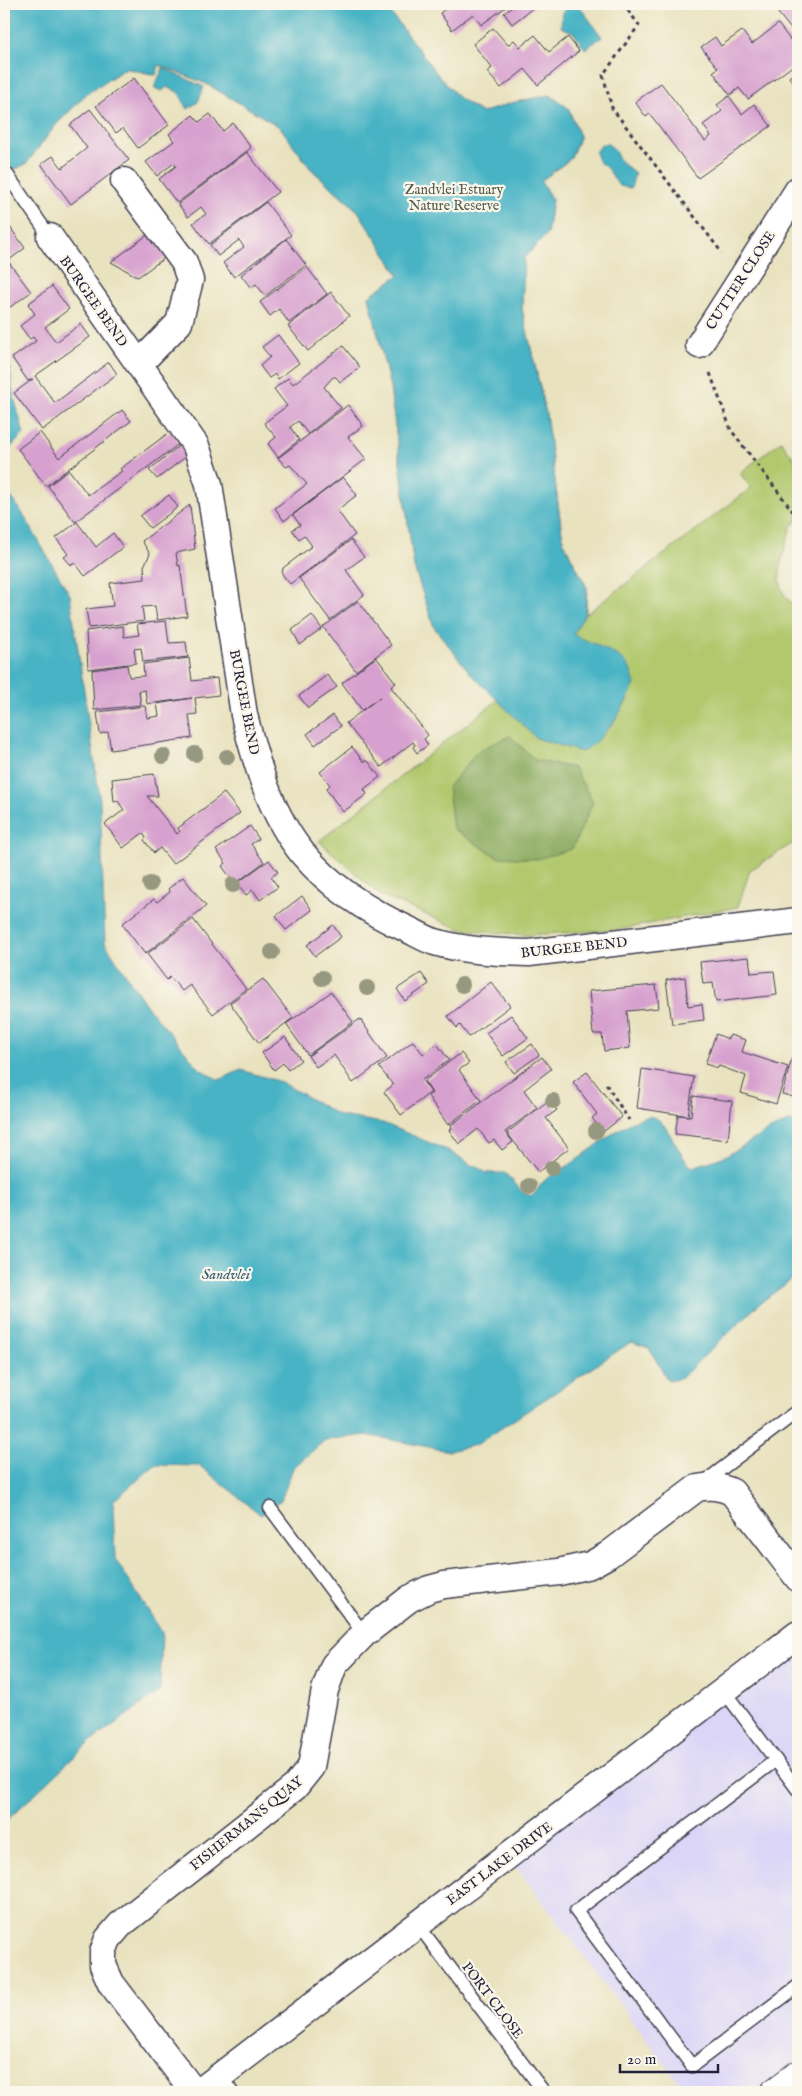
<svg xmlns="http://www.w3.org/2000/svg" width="802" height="2096" font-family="'IM FELL English',serif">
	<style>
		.built { fill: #dbd6f7 }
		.green { fill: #b1c86d; stroke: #6a7554 }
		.forest { fill: #8cac60; stroke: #57674e }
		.water { fill: #47b3c4; stroke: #346a80 }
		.building { fill: #d7a1cf }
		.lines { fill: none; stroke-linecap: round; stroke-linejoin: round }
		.lane-casing { stroke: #403f4f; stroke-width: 15 }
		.street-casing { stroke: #403f4f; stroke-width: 29 }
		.primary-casing { stroke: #403f4f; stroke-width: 30 }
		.path { stroke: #403f4f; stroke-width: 3; stroke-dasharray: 4 4; stroke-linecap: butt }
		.lane { stroke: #fff; stroke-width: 12 }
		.street { stroke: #fff; stroke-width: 26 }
		.primary { stroke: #fff; stroke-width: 28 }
		.tree { fill: #979880 }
		.labels { text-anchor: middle; stroke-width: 4.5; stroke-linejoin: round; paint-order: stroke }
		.park-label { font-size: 14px; fill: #545c4c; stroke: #fbf7ec }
		.street-label { font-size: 14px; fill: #22223b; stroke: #fbf7ec }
		.water-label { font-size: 15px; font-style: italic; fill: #315c72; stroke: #fbf7ec }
	</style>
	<rect width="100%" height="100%" fill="#fbf7ec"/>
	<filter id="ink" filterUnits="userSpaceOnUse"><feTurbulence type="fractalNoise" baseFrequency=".02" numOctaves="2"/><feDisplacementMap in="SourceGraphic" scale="10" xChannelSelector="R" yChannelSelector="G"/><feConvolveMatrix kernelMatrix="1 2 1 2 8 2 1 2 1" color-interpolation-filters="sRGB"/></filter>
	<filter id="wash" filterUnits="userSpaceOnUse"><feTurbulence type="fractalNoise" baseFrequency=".0096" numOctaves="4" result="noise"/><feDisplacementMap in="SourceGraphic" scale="20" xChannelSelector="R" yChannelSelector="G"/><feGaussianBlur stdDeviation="1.12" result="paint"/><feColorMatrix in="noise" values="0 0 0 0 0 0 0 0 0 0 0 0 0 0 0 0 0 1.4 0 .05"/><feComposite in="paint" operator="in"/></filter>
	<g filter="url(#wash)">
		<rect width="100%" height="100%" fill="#e9e2bf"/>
		<path class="built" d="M 798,1634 L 798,2075 L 775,2092 L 686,2092 L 508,1856 Z"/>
		<path class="green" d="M 4,4 L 384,4 L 437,74 L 459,98 L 482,113 L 511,103 L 550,95 L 568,108 L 580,136 L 570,159 L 541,181 L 552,200 L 547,234 L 524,258 L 522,309 L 546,414 L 563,541 L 587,588 L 586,614 L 751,488 L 740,473 L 781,441 L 798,464 L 798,520 L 791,526 C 784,555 767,589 798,608 L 798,840 L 750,870 L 738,907 L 617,930 L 524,935 L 460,929 L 380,895 L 319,841 L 499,699 L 471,674 L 434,627 L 414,567 L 390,387 L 369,296 L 399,275 L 358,211 L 311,169 L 280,127 L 207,84 L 159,65 L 156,75 L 126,68 L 86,94 L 55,126 L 26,164 L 4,174 Z"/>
		<path class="forest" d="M 510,736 L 535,760 L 574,768 L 593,802 L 572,849 L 537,859 L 497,857 L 453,829 L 448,787 L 479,750 Z"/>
		<path class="water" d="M 4,4 L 384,4 L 437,74 L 459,98 L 482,113 L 511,103 L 550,95 L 568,108 L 580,136 L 570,159 L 541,181 L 552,200 L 547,234 L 524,258 L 522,309 L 546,414 L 563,541 L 587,588 L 585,614 L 573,634 C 589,643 617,651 628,665 C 631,670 633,678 635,684 C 622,712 608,735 582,752 L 536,738 L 471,674 L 434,627 L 414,567 L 390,387 L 369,296 L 399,275 L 358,211 L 311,169 L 280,127 L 207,84 L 159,65 L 156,75 L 126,68 L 86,94 L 55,126 L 26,164 L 4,174 Z
			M 575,4 L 578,4 L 602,37 L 585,49 L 573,32 L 561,27 L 562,12 Z
			M 163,68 L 204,87 L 198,102 L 188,109 L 178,92 L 167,87 L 162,91 L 154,88 Z
			M 606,143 L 613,148 L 621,162 L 635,173 L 631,188 L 619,186 L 607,168 L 598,161 L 595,152 L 601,145 Z
			M 4,320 L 13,393 L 24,434 L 4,454 Z
			M 4,488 L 20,509 L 70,595 L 100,800 L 105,943 L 146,1005 L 200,1069 L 219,1080 L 241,1070 L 281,1082 L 340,1116 L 383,1123 L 447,1150 L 473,1166 L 476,1165 L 486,1173 L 505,1173 L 523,1192 L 531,1196 C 537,1192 539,1186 543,1182 C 552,1173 566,1168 575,1161 C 595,1148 623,1122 646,1117 C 651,1116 656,1117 660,1121 C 671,1131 683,1163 693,1167 C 704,1163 716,1160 727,1155 C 741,1148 785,1118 798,1121 L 798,1275 L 760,1303 L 681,1378 L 668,1381 L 649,1348 L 631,1342 L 476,1445 L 449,1451 L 366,1435 L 325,1440 L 293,1468 L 281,1500 L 261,1515 L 200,1466 L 155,1465 L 113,1501 L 115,1559 L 162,1632 L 160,1691 L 90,1742 L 4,1823 Z"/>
		<g id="blocks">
			<path class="building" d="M 452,4 L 510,4 L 481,25 L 473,14 L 452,30 L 440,13 Z
				M 516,4 L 538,4 L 512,24 L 504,13 Z
				M 779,4 L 798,4 L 796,8 L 798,10 L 798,38 L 774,8 Z
				M 778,24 L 798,50 L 798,62 L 748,99 L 739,88 L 730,95 L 713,72 L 718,68 L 701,47 L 715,37 L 721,46 L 742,31 L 752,44 Z
				M 493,28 L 508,45 L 514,40 L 520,47 L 535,35 L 549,52 L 568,37 L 579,51 L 538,85 L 525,69 L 501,88 L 487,72 L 492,68 L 473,44 Z
				M 798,70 L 798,89 L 789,77 Z
				M 134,78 L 169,125 L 138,148 L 123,128 L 116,133 L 96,106 Z
				M 661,83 L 705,141 L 711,136 L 703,125 L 722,111 L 717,105 L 729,96 L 742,114 L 754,104 L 771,126 L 698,178 L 650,114 L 646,117 L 635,102 Z
				M 90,109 L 129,160 L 71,204 L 41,164 L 53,156 L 62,168 L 87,148 L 70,125 Z
				M 210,114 L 223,131 L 233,123 L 251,148 L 177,203 L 159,179 L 176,166 L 174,163 L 157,176 L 146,162 L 174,141 L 169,134 L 193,115 L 199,122 Z
				M 247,152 L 278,192 L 209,244 L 193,223 L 206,214 L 201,207 L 188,217 L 178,204 Z
				M 266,202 L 291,235 L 234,277 L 223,263 L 244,247 L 239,240 L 218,256 L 210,245 Z
				M 7,223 L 25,248 L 8,261 L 31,292 L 9,308 L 4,301 L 4,226 Z
				M 150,233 L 167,256 L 138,277 L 111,262 Z
				M 286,239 L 306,265 L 265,296 L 256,284 L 251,288 L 241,275 Z
				M 307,267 L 327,294 L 289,323 L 279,309 L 270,316 L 260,302 Z
				M 52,286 L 69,309 L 45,327 L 56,342 L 81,324 L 90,337 L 35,376 L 55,403 L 109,362 L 117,374 L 42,430 L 14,393 L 33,379 L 28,381 L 12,358 L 36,341 L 33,337 L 30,339 L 20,326 L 35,314 L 28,304 Z
				M 331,292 L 349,316 L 308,351 L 288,326 Z
				M 278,335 L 299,363 L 278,379 L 275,374 L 269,378 L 260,366 L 270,357 L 262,347 Z
				M 343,346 L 360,367 L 340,382 L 336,377 L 333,377 L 324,387 L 341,408 L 308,434 L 298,421 L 290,427 L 299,440 L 278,457 L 268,444 L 276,437 L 264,423 L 287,406 L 274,389 L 288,378 L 293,384 Z
				M 348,405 L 363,426 L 348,437 L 366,459 L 284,521 L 275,508 L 307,484 L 290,465 L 286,467 L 278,458 Z
				M 122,410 L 131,421 L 46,486 L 18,449 L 40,432 L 59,458 Z
				M 171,431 L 180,443 L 75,522 L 48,486 L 69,470 L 88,495 L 122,471 L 120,469 Z
				M 180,445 L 188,455 L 157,479 L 149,470 Z
				M 343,477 L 357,495 L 337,510 L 355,535 L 290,584 L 282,574 L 283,568 L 312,546 L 304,535 L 299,539 L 292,530 L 300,525 L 293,515 Z
				M 169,495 L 178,507 L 150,528 L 140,516 Z
				M 190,505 L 195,549 L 176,553 L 178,566 L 180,565 L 187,616 L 157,620 L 155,606 L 142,607 L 144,621 L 89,628 L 86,609 L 113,606 L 110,583 L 145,579 L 144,566 L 150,554 L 142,541 Z
				M 77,522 L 96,547 L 113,533 L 123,547 L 85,576 L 75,563 L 71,565 L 64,557 L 68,554 L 56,538 Z
				M 351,540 L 364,557 L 346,570 L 364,595 L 330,620 L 299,578 Z
				M 358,601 L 391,645 L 356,671 L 323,627 Z
				M 312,615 L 322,629 L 300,645 L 292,630 Z
				M 166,621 L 169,643 L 186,642 L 188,657 L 143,662 L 141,648 L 134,649 L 136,663 L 88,669 L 86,631 L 123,626 L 124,637 L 139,635 L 137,624 Z
				M 376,657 L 396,683 L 391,687 L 428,735 L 424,739 L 428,745 L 417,753 L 413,747 L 415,745 L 413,742 L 381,767 L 346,723 L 380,697 L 362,710 L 342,683 Z
				M 189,658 L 192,681 L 217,678 L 219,695 L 195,698 L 197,714 L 189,715 L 192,738 L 111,750 L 108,732 L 100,734 L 97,712 L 145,706 L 147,718 L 159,716 L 157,704 L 192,698 L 147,704 L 145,690 L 139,691 L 141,705 L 94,710 L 92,670 L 127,665 L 129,677 L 144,676 L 143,664 Z
				M 327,675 L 337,687 L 308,708 L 299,696 Z
				M 333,715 L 341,726 L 315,745 L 307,734 Z
				M 352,747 L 363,761 L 368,761 L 380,777 L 364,789 L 367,794 L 343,812 L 326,789 L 330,785 L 320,772 Z
				M 154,774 L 158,796 L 147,796 L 177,834 L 180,831 L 178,828 L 224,793 L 240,813 L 173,864 L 160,848 L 154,853 L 144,840 L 146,838 L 143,833 L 123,848 L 105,824 L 124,810 L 118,801 L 114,802 L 112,779 Z
				M 250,826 L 259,839 L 251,844 L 264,862 L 235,884 L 222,866 L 226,863 L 216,850 Z
				M 269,860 L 278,872 L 271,877 L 278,887 L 260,900 L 253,890 L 246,895 L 237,883 Z
				M 183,877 L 206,906 L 145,954 L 122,924 L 154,899 L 157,902 L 170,892 L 168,889 Z
				M 302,896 L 312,910 L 286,930 L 276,916 Z
				M 193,919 L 246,989 L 213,1014 L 190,985 L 182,991 L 170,977 L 167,980 L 147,954 Z
				M 333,925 L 341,937 L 315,956 L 307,945 Z
				M 749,957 L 751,973 L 774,971 L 777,995 L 716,1002 L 713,983 L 703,984 L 700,962 Z
				M 421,973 L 429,984 L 405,1001 L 397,989 Z
				M 685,977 L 688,1006 L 702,1004 L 704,1020 L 672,1024 L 666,980 Z
				M 263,979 L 293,1018 L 259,1043 L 230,1003 Z
				M 491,982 L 510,1006 L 469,1037 L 460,1025 L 457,1028 L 448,1016 Z
				M 656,985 L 659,1008 L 627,1011 L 630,1048 L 604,1051 L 602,1034 L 593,1034 L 589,991 Z
				M 331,992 L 353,1022 L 308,1055 L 286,1024 Z
				M 511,1015 L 528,1038 L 503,1056 L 486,1033 Z
				M 360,1019 L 387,1058 L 353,1083 L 334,1055 L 316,1067 L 308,1056 Z
				M 716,1034 L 728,1039 L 730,1035 L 746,1040 L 742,1052 L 788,1067 L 776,1104 L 741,1093 L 746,1076 L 719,1066 L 718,1068 L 705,1064 Z
				M 285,1037 L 301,1060 L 288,1070 L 283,1063 L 274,1070 L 262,1053 Z
				M 413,1041 L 423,1054 L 437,1044 L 449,1060 L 422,1080 L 431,1092 L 401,1115 L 384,1092 L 393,1085 L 379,1067 Z
				M 532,1044 L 539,1055 L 514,1073 L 506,1062 Z
				M 461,1053 L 469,1063 L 459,1070 L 481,1100 L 448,1125 L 428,1096 L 432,1093 L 424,1081 Z
				M 542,1057 L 551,1069 L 524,1090 L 537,1108 L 505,1132 L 513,1142 L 502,1150 L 494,1140 L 489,1143 L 478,1129 L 459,1144 L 449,1130 L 452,1128 L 451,1125 Z
				M 792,1058 L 798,1060 L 798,1098 L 782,1094 Z
				M 642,1069 L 694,1077 L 688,1116 L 637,1108 Z
				M 587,1072 L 622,1117 L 603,1132 L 592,1118 L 597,1114 L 573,1082 Z
				M 693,1096 L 732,1101 L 728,1140 L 675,1134 L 678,1115 L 691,1116 Z
				M 549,1100 L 557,1110 L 546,1118 L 569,1148 L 538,1172 L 507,1133 Z"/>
		</g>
	</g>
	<g filter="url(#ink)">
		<use href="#blocks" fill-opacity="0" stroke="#403f4f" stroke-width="1"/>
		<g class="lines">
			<g class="lane-casing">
				<path id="lane" d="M 6,173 L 50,237
					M 703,1483 L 798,1411
					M 270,1508 L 364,1634
					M 724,1691 L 798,1790
					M 776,1760 L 576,1911 L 692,2066 L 798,1986
					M 418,1925 L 544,2092
					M 220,2076 L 232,2092"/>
			</g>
			<g class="street-casing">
				<path id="street" d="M 124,181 L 184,262 L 190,280 L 179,323 L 139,364
					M 50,237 L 196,446 L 209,484 L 244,715 C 256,763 271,815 303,854 C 332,888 367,911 407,929 C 416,933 425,939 435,942 C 464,951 498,952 529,953 L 798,921
					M 699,345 L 798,190
					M 194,2092 L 111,1983 L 103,1965 L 103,1952 L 108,1939 L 120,1925 L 295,1787 L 311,1767 L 325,1690 L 334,1665 L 364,1634 L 409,1599 L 429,1589 L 444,1585 L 559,1572 L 590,1565 L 608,1555 L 697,1488 C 710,1486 720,1486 732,1492 L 798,1578
					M 199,2092 L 798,1634"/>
			</g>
			<g class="primary-casing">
				<path id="primary" d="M 775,2092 L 798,2075"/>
			</g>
			<path class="path" d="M 623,4 L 639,25 L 603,75 L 612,108 L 722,253
				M 710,373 L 731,430 L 798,518
				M 606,1084 L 629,1120"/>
			<use href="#lane" class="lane"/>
			<use href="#street" class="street"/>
			<use href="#primary" class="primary"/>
		</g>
		<g class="tree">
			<circle cx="195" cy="754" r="8"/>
			<circle cx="163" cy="756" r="8"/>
			<circle cx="227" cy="757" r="8"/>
			<circle cx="150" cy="884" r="8"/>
			<circle cx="233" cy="885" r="8"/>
			<circle cx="272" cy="952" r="8"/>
			<circle cx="322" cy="978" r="8"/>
			<circle cx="462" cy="985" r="8"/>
			<circle cx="367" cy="988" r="8"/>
			<circle cx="553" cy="1101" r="8"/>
			<circle cx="596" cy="1131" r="8"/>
			<circle cx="552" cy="1168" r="8"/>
			<circle cx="529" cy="1186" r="8"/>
		</g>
	</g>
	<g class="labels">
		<g class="park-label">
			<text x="454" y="194">Zandvlei Estuary<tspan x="454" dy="16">Nature Reserve</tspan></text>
		</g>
		<g class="street-label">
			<text transform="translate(740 280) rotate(-57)" y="5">CUTTER CLOSE</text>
			<text transform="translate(94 301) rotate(55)" y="5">BURGEE BEND</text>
			<text transform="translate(245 702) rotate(79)" y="5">BURGEE BEND</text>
			<text transform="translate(574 947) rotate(-6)" y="5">BURGEE BEND</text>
			<text transform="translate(246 1823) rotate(-39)" y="5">FISHERMANS QUAY</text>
			<text transform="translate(499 1863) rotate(-37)" y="5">EAST LAKE DRIVE</text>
			<text transform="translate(493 2000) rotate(53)" y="5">PORT CLOSE</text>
		</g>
		<g class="water-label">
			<text x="226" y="1279">Sandvlei</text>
		</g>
	</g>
	<rect width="802" height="2096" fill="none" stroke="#fbf7ec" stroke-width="20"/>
	<path d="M620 2064v8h98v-8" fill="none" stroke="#22223b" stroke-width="2.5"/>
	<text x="627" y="2064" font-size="15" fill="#22223b" stroke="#fbf7ec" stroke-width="4" paint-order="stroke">20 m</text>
</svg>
